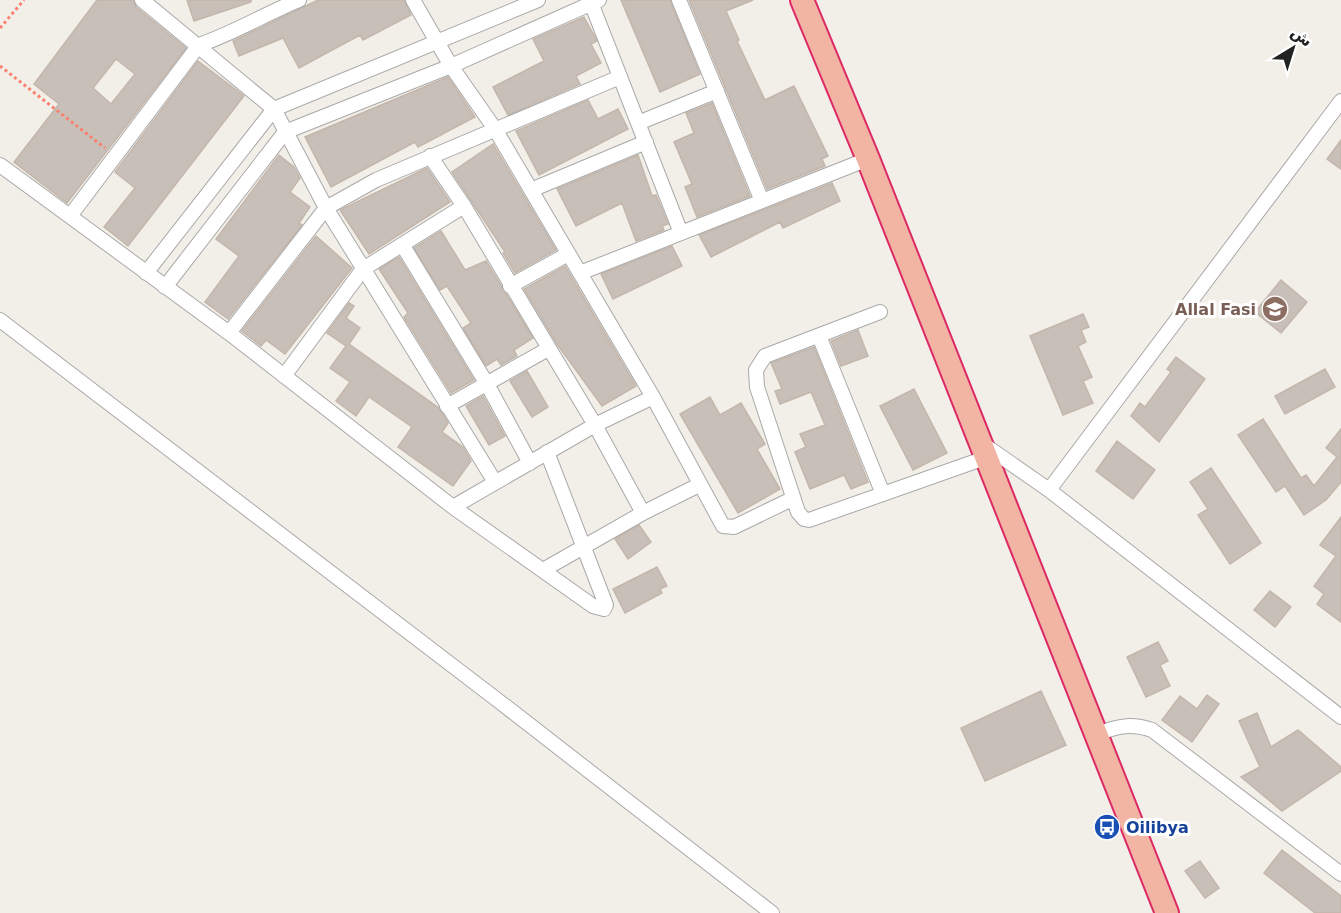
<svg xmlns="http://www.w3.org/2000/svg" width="1341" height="913" font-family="'DejaVu Sans','Noto Sans Arabic',sans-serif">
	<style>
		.building { fill: #c7bfb8; stroke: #c4b6ab; stroke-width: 1.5; fill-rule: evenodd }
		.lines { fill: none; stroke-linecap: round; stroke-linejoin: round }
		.minor-casing { stroke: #a9a9a9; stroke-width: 16 }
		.trunk-casing { stroke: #dc2a67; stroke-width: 26 }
		.path { stroke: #fa8072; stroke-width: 3; stroke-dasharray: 3 3; stroke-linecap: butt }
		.minor { stroke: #fff; stroke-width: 14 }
		.trunk { stroke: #f2b4a3; stroke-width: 22 }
		.labels { text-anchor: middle; stroke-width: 6; stroke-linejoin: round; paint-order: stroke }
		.education-label { font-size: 16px; font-weight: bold; fill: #785e54; stroke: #fff; text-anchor: end }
		.transit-label { font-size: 16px; font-weight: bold; fill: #164399; stroke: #fff; text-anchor: start }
	</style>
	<rect width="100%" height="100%" fill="#f2efe9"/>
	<path class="building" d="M 97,0 L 133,0 L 136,7 L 186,48 L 67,203 L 14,162 L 59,104 L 34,84 ZM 116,59 L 135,74 L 111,104 L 93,88 Z
		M 187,0 L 251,0 L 251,2 L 194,21 Z
		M 318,0 L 404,0 L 411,15 L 363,40 L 360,35 L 299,68 L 283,38 L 239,56 L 233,41 Z
		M 621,0 L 670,0 L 700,74 L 660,92 Z
		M 689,0 L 753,0 L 726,11 L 739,40 L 737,41 L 765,100 L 794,86 L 828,156 L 822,159 L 825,166 L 767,189 Z
		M 584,17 L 597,41 L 591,44 L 601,63 L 576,76 L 580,84 L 508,115 L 493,87 L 544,61 L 533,39 Z
		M 198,61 L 244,96 L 128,246 L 104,227 L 135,188 L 115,172 Z
		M 448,77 L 475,117 L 418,147 L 415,142 L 331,187 L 305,137 Z
		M 588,100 L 598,119 L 618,109 L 628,129 L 539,175 L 516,131 Z
		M 712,103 L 750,196 L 697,217 L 685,187 L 692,184 L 674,142 L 694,133 L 686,113 Z
		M 1341,140 L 1341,169 L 1327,159 Z
		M 493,144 L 556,250 L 515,273 L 503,253 L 505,252 L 452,172 Z
		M 279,155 L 294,167 L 300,178 L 290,192 L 310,207 L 299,223 L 302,225 L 228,319 L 205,302 L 239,256 L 216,239 Z
		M 638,155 L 652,196 L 656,195 L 668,224 L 662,226 L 664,230 L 636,241 L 622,203 L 576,226 L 557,189 Z
		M 427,168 L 450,202 L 369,254 L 340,210 Z
		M 832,183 L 840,201 L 783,228 L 780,222 L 711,257 L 699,235 Z
		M 441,231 L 465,270 L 486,261 L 533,338 L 514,350 L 517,356 L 501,365 L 497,359 L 486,366 L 463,328 L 471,323 L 447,286 L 440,290 L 414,248 Z
		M 316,236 L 352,268 L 285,354 L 266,340 L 261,346 L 242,331 Z
		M 672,246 L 682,266 L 613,299 L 601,274 Z
		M 399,257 L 474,380 L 451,393 L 404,317 L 408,313 L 379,269 Z
		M 565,266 L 636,386 L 602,406 L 557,344 L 524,289 Z
		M 1281,280 L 1307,302 L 1281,333 L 1255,312 Z
		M 349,303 L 354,306 L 346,318 L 360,328 L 349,344 L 439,408 L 448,423 L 442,432 L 463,447 L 471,461 L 453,486 L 398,447 L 412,427 L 369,397 L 356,416 L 336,401 L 350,382 L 330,368 L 346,346 L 327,333 Z
		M 1083,314 L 1089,327 L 1081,330 L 1086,342 L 1078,346 L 1092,377 L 1083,381 L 1093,403 L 1063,415 L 1030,336 Z
		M 858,330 L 868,356 L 841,366 L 831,341 Z
		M 814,347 L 868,482 L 851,489 L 844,475 L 810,489 L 795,452 L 806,447 L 800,434 L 825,425 L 811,392 L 780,404 L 775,391 L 782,389 L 771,363 Z
		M 1176,357 L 1205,379 L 1159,442 L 1131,416 L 1140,403 L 1145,407 L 1171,372 L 1167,369 Z
		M 1325,369 L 1335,387 L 1285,414 L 1275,396 Z
		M 527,371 L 548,407 L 532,417 L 510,381 Z
		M 914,389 L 947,453 L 913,470 L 880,406 Z
		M 483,396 L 505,436 L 489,445 L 466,406 Z
		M 710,397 L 720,415 L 741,403 L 765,444 L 757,449 L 780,489 L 738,513 L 680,414 Z
		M 1263,419 L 1301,478 L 1306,475 L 1314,486 L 1337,457 L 1326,448 L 1341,429 L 1341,482 L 1326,500 L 1304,515 L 1285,486 L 1276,492 L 1238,435 Z
		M 1117,441 L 1155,470 L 1133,499 L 1096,471 Z
		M 1211,468 L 1261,543 L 1230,564 L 1198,515 L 1208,509 L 1190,482 Z
		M 1341,517 L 1341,622 L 1317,604 L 1324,594 L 1314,586 L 1336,556 L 1320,545 Z
		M 639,525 L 651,542 L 628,559 L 615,539 Z
		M 657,567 L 667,586 L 660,589 L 662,593 L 625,613 L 613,589 Z
		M 1270,591 L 1291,607 L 1275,627 L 1254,610 Z
		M 1158,642 L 1168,661 L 1160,665 L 1170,686 L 1146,697 L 1127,657 Z
		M 1041,691 L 1066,745 L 985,781 L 961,728 Z
		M 1207,695 L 1219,704 L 1192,742 L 1162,720 L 1180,696 L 1197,709 Z
		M 1257,713 L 1271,747 L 1298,730 L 1341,767 L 1341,771 L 1282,811 L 1241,777 L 1260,767 L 1239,721 Z
		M 1282,850 L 1341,896 L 1341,913 L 1315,913 L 1264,873 Z
		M 1200,861 L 1219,888 L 1205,898 L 1185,871 Z"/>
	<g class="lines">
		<g class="minor-casing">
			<path id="minor" d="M 142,0 L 274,109 L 326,208 L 495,482
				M 413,0 L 451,66 L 495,129 L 653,397 L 723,526 L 734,527 L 792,499
				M 590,0 L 681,233
				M 679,0 L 762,201
				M 638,123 L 717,91
				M 430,156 L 464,206 L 595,425 L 643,513
				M 0,165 L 229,333 L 453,507 L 593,606 L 604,609 L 606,605 L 547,452
				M 531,190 L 646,142
				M 70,216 L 199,45 C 234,33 265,14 299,0
				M 403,246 L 487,384 L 530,463
				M 146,273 L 274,109 L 538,0
				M 580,273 L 868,159
				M 510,286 L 568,254
				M 165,287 L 285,132 L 451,66 L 599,0
				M 880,312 L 765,356 L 756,370 L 757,387 L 798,512 L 804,519 L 809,520 L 985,458
				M 0,320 L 500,702 L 772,913
				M 229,333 L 326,208 L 376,180 L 620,77
				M 819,336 L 883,494
				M 284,376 L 363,269 L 464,206
				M 447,406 L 548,349
				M 983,444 L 1049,490 L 1341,717
				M 1049,490 L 1341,101
				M 453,507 L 595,425 L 653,397
				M 543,570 L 643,513 L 699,485
				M 1097,734 C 1118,726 1131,723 1152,730 L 1341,874"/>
		</g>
		<g class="trunk-casing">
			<path id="trunk" d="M 802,0 L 868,159 L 1167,913"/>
		</g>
		<path class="path" d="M 0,28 L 24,0
			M 0,66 L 105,148"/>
		<use href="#minor" class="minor"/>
		<use href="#trunk" class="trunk"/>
	</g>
	<defs>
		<g id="school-disc" transform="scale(1.35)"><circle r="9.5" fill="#8d6e63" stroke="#fff"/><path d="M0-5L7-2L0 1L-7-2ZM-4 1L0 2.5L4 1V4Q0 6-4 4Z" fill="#fff"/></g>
		<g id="bus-disc" transform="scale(1.35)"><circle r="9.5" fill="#1a4fb4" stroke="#fff"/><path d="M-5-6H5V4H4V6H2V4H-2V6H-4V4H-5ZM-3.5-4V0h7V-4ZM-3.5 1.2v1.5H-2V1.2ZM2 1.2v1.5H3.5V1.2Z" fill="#fff"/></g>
	</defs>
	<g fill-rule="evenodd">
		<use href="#school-disc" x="1275" y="309"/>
		<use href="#bus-disc" x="1107" y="827"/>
	</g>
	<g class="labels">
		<g class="education-label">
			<text x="1256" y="315">Allal Fasi</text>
		</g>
		<g class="transit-label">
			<text x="1126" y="833">Oilibya</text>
		</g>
	</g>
	<g transform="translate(1293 48) rotate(38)" stroke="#ffffff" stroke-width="4.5" paint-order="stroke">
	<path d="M0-4.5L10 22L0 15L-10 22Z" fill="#222222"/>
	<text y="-9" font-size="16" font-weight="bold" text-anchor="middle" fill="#222222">ش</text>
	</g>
</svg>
